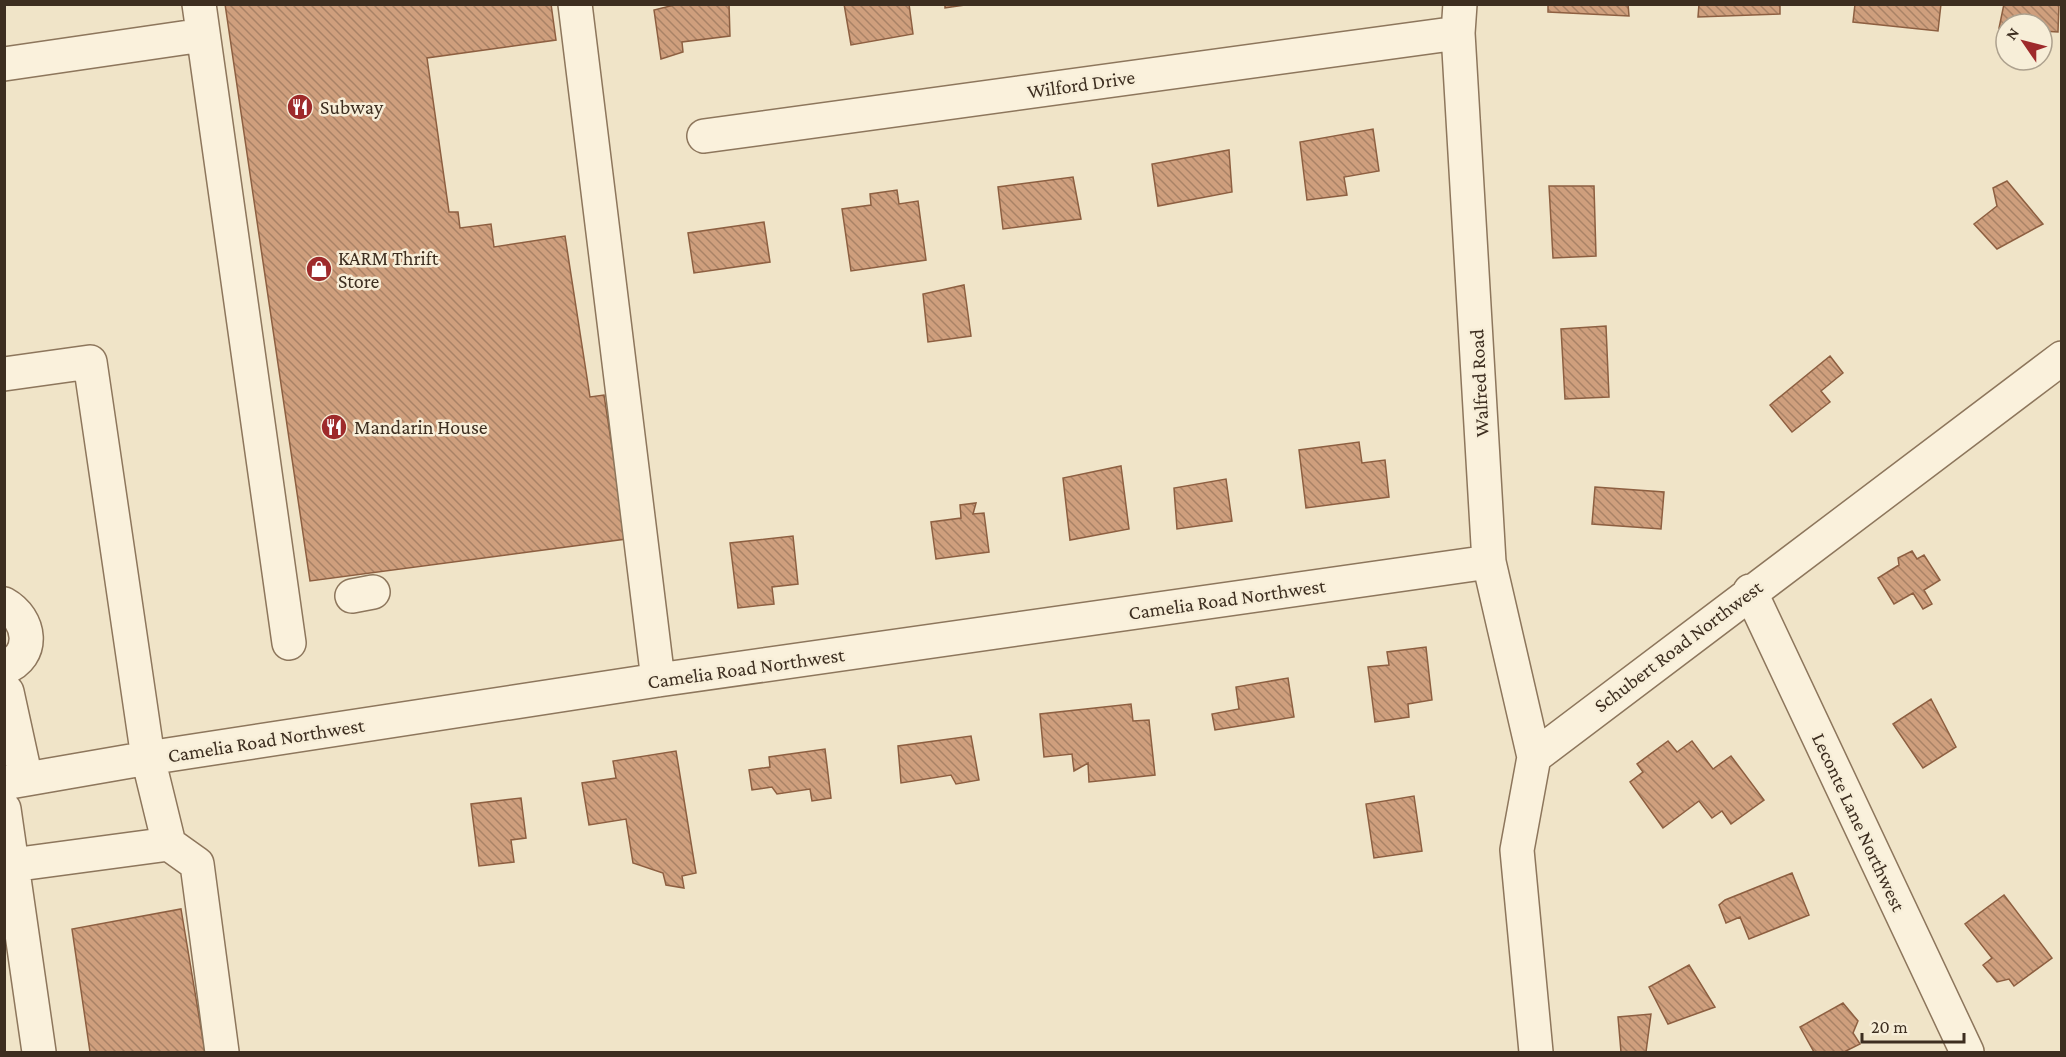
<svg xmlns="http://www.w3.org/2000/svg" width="2066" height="1057" font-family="'Crimson Pro',serif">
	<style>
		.building { fill: url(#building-back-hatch); stroke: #8d5f41; stroke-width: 1.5 }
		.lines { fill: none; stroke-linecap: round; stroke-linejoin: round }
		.minor-casing { stroke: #8d765c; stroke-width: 36 }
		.minor { stroke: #faf1dc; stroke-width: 33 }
		.labels { text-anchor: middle; stroke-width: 5; stroke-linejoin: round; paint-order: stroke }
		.street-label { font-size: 20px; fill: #3d2e20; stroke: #f7eed8 }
		.poi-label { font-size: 20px; fill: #3d2e20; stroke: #f7eed8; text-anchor: start }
	</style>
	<defs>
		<pattern id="building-back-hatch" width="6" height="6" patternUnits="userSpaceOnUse" patternTransform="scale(1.5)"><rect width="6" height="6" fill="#cf9f7d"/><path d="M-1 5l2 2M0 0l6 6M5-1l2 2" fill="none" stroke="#a98266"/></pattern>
	</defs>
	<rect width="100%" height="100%" fill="#f0e4c8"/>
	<path class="building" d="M 225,4 L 551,4 L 556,40 L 427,58 L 449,212 L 458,212 L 460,228 L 491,224 L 494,247 L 565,236 L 590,397 L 604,395 L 626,539 L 310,581 Z
		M 729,4 L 730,36 L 682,42 L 683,52 L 661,59 L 654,10 L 678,4 Z
		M 844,4 L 909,4 L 913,34 L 851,45 Z
		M 945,4 L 972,4 L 945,8 Z
		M 1548,4 L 1628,4 L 1629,16 L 1548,12 Z
		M 1699,4 L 1780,4 L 1780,14 L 1698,17 Z
		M 1855,4 L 1941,4 L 1938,31 L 1853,22 Z
		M 2004,4 L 2059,4 L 2058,32 L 2042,31 L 2042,24 L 2006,24 L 2006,29 L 1999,28 Z
		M 1373,129 L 1379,171 L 1344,177 L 1347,195 L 1307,200 L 1300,142 Z
		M 1229,150 L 1232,192 L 1158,206 L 1152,164 Z
		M 1073,177 L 1081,219 L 1003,229 L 998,187 Z
		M 2007,181 L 2043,224 L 1997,249 L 1974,224 L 1997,206 L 1993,188 Z
		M 1549,186 L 1594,186 L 1596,256 L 1553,258 Z
		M 897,190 L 899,204 L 918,201 L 926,260 L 851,271 L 842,209 L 871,205 L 870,194 Z
		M 764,222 L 770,262 L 694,273 L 688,233 Z
		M 964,285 L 971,336 L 928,342 L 923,294 Z
		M 1606,326 L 1609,397 L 1565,399 L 1561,329 Z
		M 1830,356 L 1843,373 L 1821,391 L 1830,402 L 1792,432 L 1770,405 Z
		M 1359,442 L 1362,463 L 1385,460 L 1389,497 L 1306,508 L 1299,450 Z
		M 1121,466 L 1129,529 L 1070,540 L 1063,478 Z
		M 1226,479 L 1232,521 L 1177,529 L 1174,488 Z
		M 1595,487 L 1664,492 L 1661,529 L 1592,524 Z
		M 976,503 L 973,514 L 984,513 L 989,552 L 936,559 L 931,522 L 961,518 L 960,505 Z
		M 793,536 L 798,584 L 772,587 L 774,604 L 738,608 L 730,543 Z
		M 1912,551 L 1917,559 L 1924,555 L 1940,580 L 1924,590 L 1932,604 L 1923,609 L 1913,593 L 1894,604 L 1878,578 L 1899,565 L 1898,558 Z
		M 1426,647 L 1432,700 L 1408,704 L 1409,717 L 1375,722 L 1368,667 L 1389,665 L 1387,652 Z
		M 1288,678 L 1294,717 L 1215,730 L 1212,714 L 1239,709 L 1236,687 Z
		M 1931,699 L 1956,747 L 1923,768 L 1893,724 Z
		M 1131,704 L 1133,721 L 1149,720 L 1155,775 L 1089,782 L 1088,763 L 1074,771 L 1072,754 L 1044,757 L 1040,714 Z
		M 971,736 L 979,780 L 956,784 L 951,775 L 901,783 L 898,746 Z
		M 1668,741 L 1677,752 L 1692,741 L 1713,769 L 1731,756 L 1764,800 L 1731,824 L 1722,811 L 1712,818 L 1699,801 L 1663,828 L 1630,782 L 1643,772 L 1637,764 Z
		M 825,749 L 831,798 L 812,801 L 810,789 L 777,794 L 772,787 L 752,790 L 749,770 L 770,767 L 769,757 Z
		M 676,751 L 696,873 L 682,876 L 684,888 L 666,885 L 663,873 L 633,863 L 626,819 L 589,825 L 582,783 L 616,778 L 613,761 Z
		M 1414,796 L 1422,851 L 1374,858 L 1366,804 Z
		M 521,798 L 526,838 L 511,840 L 514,862 L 479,866 L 471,804 Z
		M 1792,873 L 1809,915 L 1749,939 L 1740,917 L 1726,923 L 1719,905 L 1725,900 Z
		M 2004,895 L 2052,958 L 2014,986 L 2009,979 L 1997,982 L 1983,965 L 1992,958 L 1965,924 Z
		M 181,909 L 205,1052 L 90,1052 L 72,929 Z
		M 1689,965 L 1715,1007 L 1668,1024 L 1649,987 Z
		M 1843,1003 L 1858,1021 L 1853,1033 L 1860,1044 L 1844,1052 L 1814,1052 L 1800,1027 Z
		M 1651,1014 L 1646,1052 L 1621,1052 L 1618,1017 Z"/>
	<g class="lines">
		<g class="minor-casing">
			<path id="minor" d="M 199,4 L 289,643
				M 575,4 L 658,680
				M 1460,4 L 1458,33 L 1489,562 L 1534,757
				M 4,64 L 203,35
				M 704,136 L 1458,33
				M 4,374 L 90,362 L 148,758 L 169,844 L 197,864 L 222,1052
				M 1750,591 L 1967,1052
				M 352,596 L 373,592
				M 4,604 C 31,619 36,656 4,668
				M 7,692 L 26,779
				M 4,783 L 148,758 L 658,680 L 1489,562
				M 4,809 L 39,1052
				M 12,865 L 169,844
				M 1536,1052 L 1517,850 L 1534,757 L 2062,358"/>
		</g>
		<use href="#minor" class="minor"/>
	</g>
	<defs>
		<g id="restaurant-disc" transform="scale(1.35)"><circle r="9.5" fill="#9e2a2b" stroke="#f7eed8"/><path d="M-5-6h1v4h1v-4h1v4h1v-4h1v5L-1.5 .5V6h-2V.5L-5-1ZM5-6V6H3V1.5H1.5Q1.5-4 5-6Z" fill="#fff"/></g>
		<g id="shop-disc" transform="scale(1.35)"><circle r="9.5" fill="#9e2a2b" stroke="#f7eed8"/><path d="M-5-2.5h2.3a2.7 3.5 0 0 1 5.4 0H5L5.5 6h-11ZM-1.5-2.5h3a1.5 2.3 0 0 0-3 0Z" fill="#fff"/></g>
	</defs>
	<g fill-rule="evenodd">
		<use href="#restaurant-disc" x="300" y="107"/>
		<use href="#shop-disc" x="319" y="269"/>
		<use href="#restaurant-disc" x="334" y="427"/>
	</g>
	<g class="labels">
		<g class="street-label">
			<text transform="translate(1081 84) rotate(-8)" y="7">Wilford Drive</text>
			<text transform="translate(1479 383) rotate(-93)" y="7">Walfred Road</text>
			<text transform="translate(1227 599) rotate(-8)" y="7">Camelia Road Northwest</text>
			<text transform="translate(1678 646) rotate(-37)" y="7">Schubert Road Northwest</text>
			<text transform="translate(746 668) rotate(-8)" y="7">Camelia Road Northwest</text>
			<text transform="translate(266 740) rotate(-9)" y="7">Camelia Road Northwest</text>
			<text transform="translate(1859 822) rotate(65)" y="7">Leconte Lane Northwest</text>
		</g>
		<g class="poi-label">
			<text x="320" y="114">Subway</text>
			<text x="338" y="265">KARM Thrift<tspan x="338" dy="23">Store</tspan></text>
			<text x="354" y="434">Mandarin House</text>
		</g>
	</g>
	<rect width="2066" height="1057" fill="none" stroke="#3d2e20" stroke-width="12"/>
	<g transform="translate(2024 42) rotate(305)"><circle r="28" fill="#f7eed8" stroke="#ada18e" stroke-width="1.5"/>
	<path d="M0-4.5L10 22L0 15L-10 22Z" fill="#9e2a2b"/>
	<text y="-9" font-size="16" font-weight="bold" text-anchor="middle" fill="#3d2e20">N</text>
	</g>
	<path d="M1862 1033v9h102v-9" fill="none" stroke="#3d2e20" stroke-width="3"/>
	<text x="1871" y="1033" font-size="18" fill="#3d2e20" stroke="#f7eed8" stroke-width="4.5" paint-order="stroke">20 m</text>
</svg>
